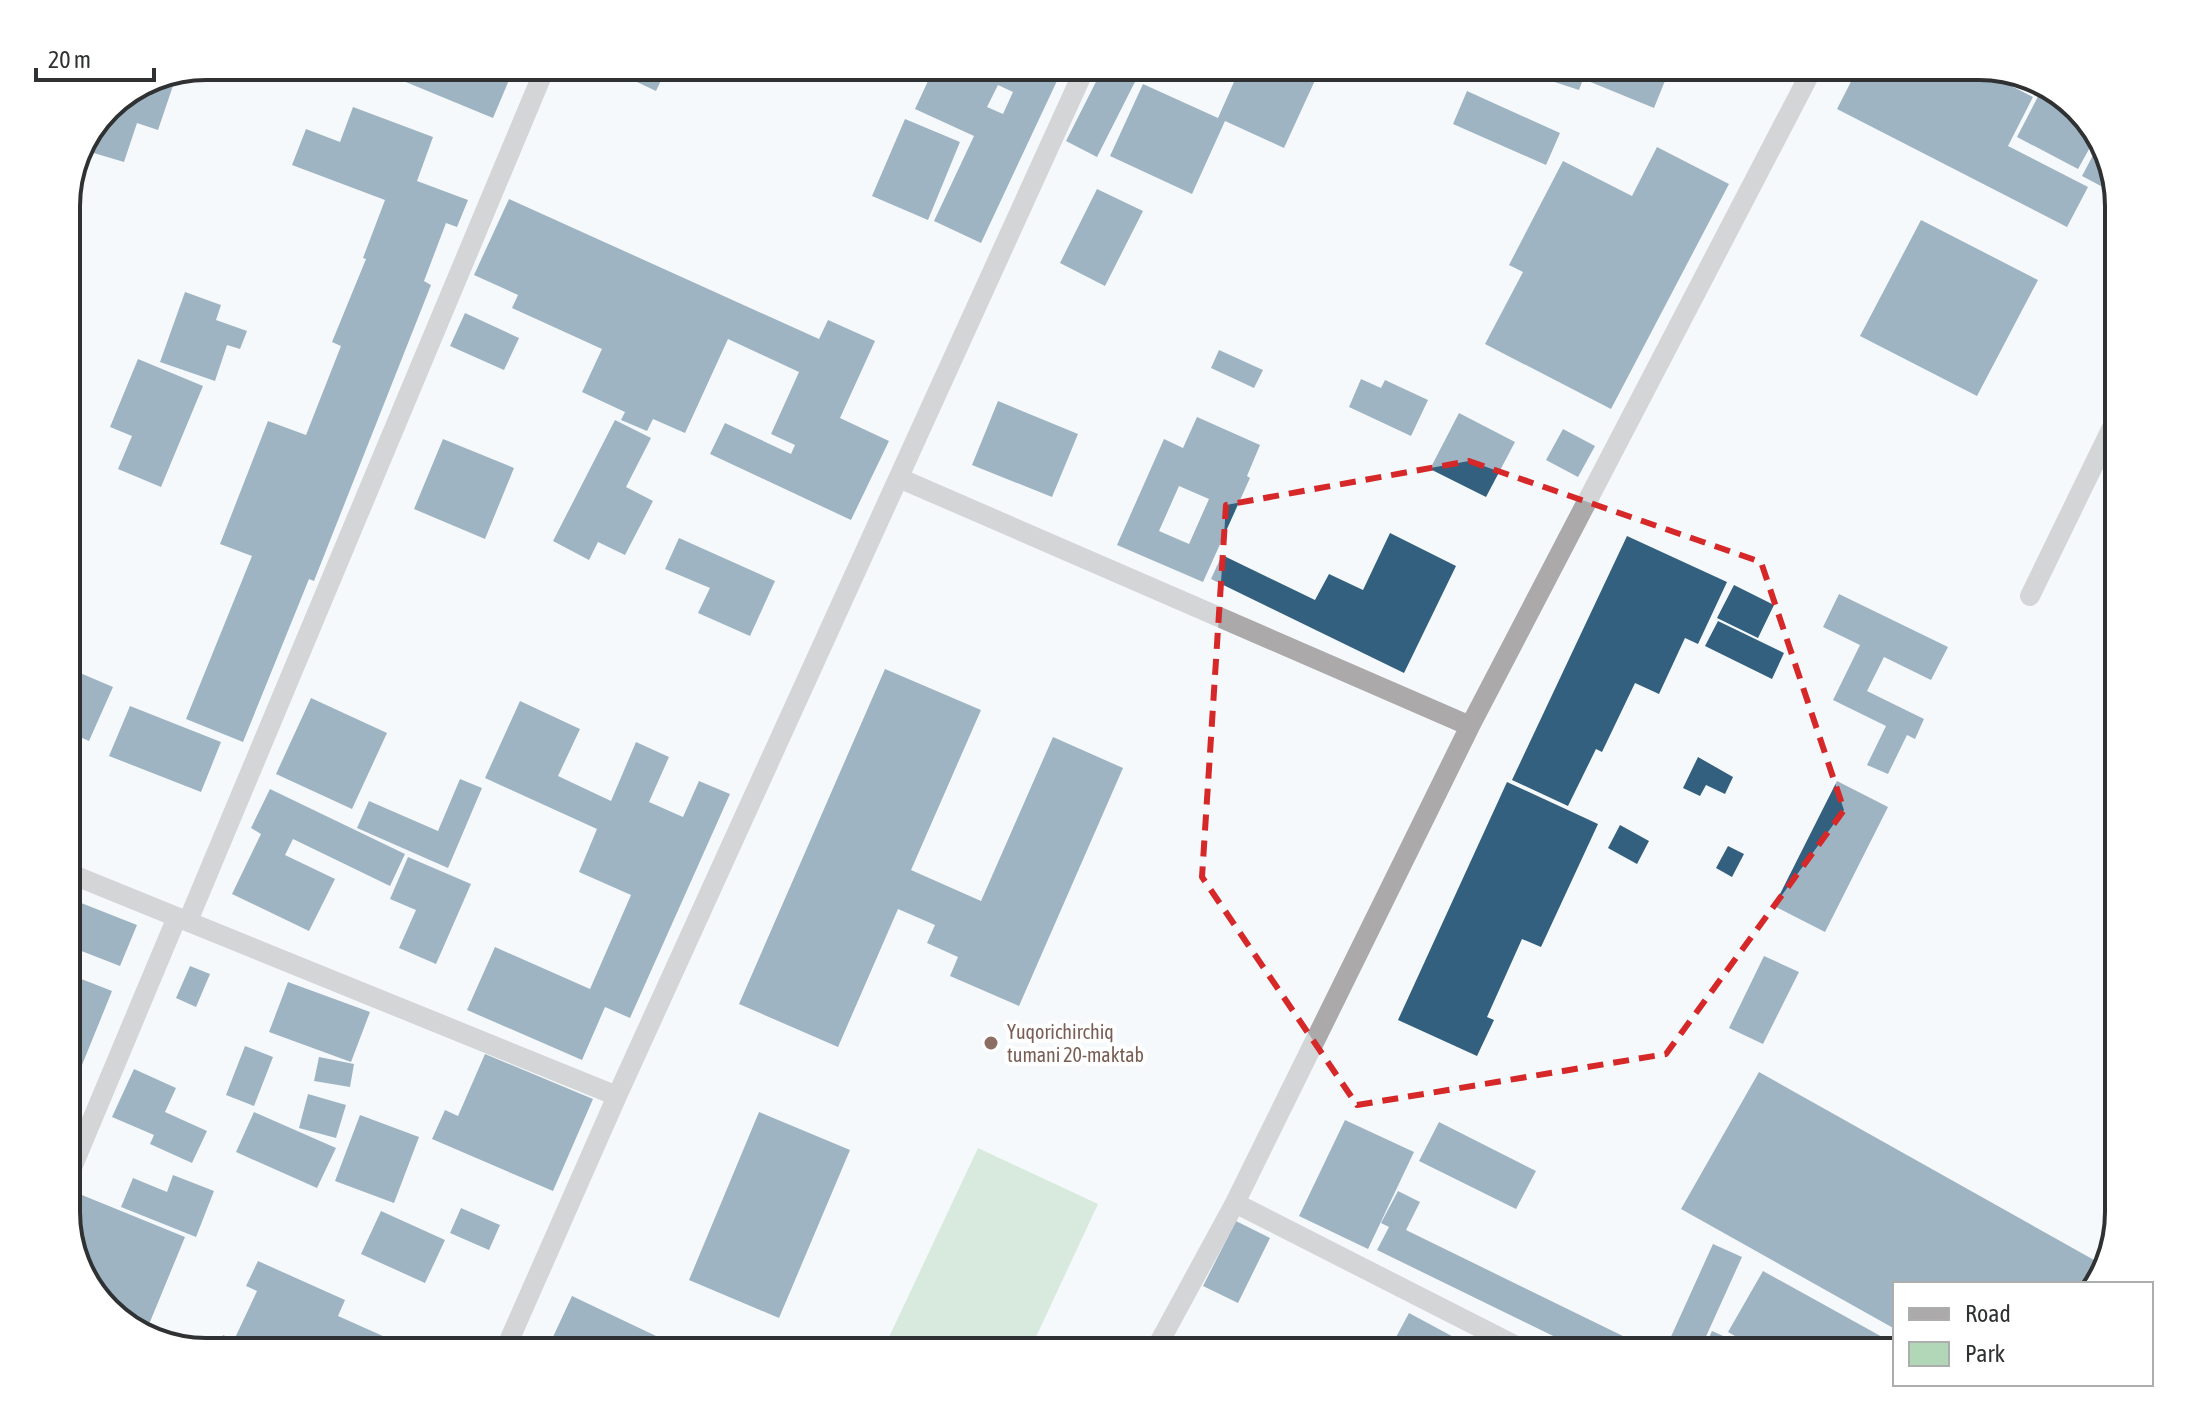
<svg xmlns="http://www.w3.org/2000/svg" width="2185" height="1418" font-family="'Asap Condensed',sans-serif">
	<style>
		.green { fill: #b2d7b8 }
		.building { fill: #33607e; fill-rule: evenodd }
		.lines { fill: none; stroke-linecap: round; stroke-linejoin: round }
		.street { stroke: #aba9a9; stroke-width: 20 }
		.marked { fill: none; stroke: #d62828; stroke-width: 6; stroke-dasharray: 16 10; stroke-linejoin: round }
		.education-dot { fill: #8d6e63; stroke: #fff; stroke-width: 3 }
		.labels { text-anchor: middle; stroke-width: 8; stroke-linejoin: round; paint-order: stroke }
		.education-label { font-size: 20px; fill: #785e54; stroke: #fff; text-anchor: start }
		.rim { fill: none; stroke: #2f3132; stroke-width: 4 }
	</style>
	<rect width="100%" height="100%" fill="#f6f9fc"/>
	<path class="green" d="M 978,1148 L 1098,1204 L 1029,1352 L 882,1352 Z"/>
	<path class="building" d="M 367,66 L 515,66 L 493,118 Z
		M 603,66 L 668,66 L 656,91 Z
		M 935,66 L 1064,66 L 981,243 L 934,221 L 974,136 L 915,109 ZM 998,85 L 1013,92 L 1003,114 L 987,107 Z
		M 1104,66 L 1143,66 L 1097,157 L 1066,141 Z
		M 1241,66 L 1296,66 L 1317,76 L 1284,148 L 1225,121 L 1192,194 L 1110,156 L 1143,84 L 1218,118 Z
		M 1526,66 L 1588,66 L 1579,90 L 1524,72 Z
		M 1594,66 L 1671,66 L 1654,108 L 1588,81 Z
		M 1859,66 L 1972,66 L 2033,97 L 2008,146 L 2088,187 L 2067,227 L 1837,109 Z
		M 178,71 L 158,130 L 137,123 L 124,162 L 87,151 L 107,107 L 153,76 Z
		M 2044,85 L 2056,89 L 2098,133 L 2078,169 L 2017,137 Z
		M 1467,91 L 1560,133 L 1546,165 L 1453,124 Z
		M 353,107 L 433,137 L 417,181 L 468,200 L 457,227 L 446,223 L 424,281 L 431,285 L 314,581 L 309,579 L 243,742 L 186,719 L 252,556 L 220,544 L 268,421 L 306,435 L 341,346 L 332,342 L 366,259 L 363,258 L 385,200 L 292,165 L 306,129 L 340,142 Z
		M 905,119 L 960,142 L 928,220 L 872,196 Z
		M 2101,140 L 2116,194 L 2082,176 Z
		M 1657,147 L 1729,184 L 1611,409 L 1485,344 L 1523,272 L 1509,265 L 1563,161 L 1632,196 Z
		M 1097,189 L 1143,211 L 1105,286 L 1060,263 Z
		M 509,199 L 819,339 L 828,320 L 875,341 L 840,418 L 889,441 L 851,520 L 710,454 L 725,423 L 791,454 L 795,445 L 771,434 L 799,372 L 728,339 L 685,433 L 653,419 L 647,431 L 621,420 L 625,412 L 582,392 L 602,349 L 512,308 L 518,295 L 474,275 Z
		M 1921,220 L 2038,280 L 1977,396 L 1860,336 Z
		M 185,292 L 221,305 L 216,320 L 247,331 L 240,349 L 227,345 L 215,381 L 160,362 Z
		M 465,313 L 519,338 L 504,370 L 450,346 Z
		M 1219,350 L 1263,370 L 1254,388 L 1211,368 Z
		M 138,359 L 203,386 L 161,487 L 118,469 L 132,436 L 110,427 Z
		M 1361,379 L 1381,388 L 1385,380 L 1428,400 L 1411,436 L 1349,407 Z
		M 998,401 L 1078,434 L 1052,497 L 972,465 Z
		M 1459,413 L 1515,442 L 1486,497 L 1430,469 Z
		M 1197,417 L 1260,445 L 1247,476 L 1250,478 L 1203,582 L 1117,545 L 1164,439 L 1183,448 ZM 1179,486 L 1209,499 L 1189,544 L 1159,531 Z
		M 615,420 L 651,438 L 626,487 L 653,501 L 625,555 L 598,542 L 589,560 L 553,541 Z
		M 1563,429 L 1595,446 L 1578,477 L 1546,460 Z
		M 443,439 L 514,468 L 485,539 L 414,509 Z
		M 1390,533 L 1456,566 L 1404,673 L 1211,579 L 1222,555 L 1315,600 L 1329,574 L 1363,590 Z
		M 1627,536 L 1727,582 L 1698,644 L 1685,638 L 1659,694 L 1635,683 L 1602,752 L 1596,749 L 1568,806 L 1512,780 Z
		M 679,538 L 775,581 L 750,636 L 698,613 L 710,588 L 665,569 Z
		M 1734,585 L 1774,605 L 1758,638 L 1717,618 Z
		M 1839,594 L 1948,647 L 1931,680 L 1884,657 L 1867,691 L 1924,719 L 1915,739 L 1907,735 L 1888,774 L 1867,765 L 1886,726 L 1833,700 L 1860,645 L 1823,627 Z
		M 1718,621 L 1784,653 L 1772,679 L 1705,646 Z
		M 66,667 L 113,687 L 89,741 L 66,731 Z
		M 885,669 L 981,710 L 911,870 L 981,901 L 1053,737 L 1123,768 L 1019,1006 L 950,976 L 958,957 L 927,943 L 935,925 L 898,909 L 838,1047 L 739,1004 Z
		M 311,698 L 387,733 L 352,809 L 276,774 Z
		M 520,701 L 580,729 L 558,776 L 611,801 L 636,742 L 669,757 L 649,802 L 683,817 L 699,781 L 730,794 L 630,1018 L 605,1007 L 582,1060 L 467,1010 L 495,947 L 590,989 L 631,895 L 579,872 L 597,829 L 485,778 Z
		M 130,706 L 221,742 L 201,792 L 109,756 Z
		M 1698,757 L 1733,777 L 1725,794 L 1706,785 L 1700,796 L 1683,788 Z
		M 460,779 L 482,788 L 448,868 L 357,828 L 369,801 L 438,831 Z
		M 1837,781 L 1888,807 L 1825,932 L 1774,906 Z
		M 1507,782 L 1598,824 L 1541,947 L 1522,939 L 1487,1017 L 1494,1020 L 1477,1056 L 1398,1020 Z
		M 270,789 L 405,854 L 390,886 L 293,839 L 285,855 L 335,879 L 309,931 L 232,894 L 261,834 L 251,828 Z
		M 1620,825 L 1649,841 L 1637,864 L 1608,848 Z
		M 1728,846 L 1744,854 L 1732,877 L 1716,868 Z
		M 408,857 L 471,884 L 436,964 L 399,948 L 416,910 L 390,899 Z
		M 66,897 L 137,925 L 120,966 L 66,945 Z
		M 1764,956 L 1799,972 L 1763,1044 L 1729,1028 Z
		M 190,966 L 210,974 L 196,1007 L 176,998 Z
		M 66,973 L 112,991 L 80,1070 L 66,1065 Z
		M 288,982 L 370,1012 L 351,1062 L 269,1032 Z
		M 245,1046 L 273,1057 L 254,1106 L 226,1095 Z
		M 485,1054 L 593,1099 L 553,1191 L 432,1139 L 445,1110 L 458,1116 Z
		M 319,1057 L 354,1064 L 350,1087 L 314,1081 Z
		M 134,1069 L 176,1088 L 165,1112 L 207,1131 L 192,1163 L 150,1144 L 154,1135 L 112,1117 Z
		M 1759,1072 L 2103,1265 L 2097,1284 L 1895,1284 L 1895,1329 L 1681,1209 Z
		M 308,1094 L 346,1105 L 336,1138 L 299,1128 Z
		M 254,1112 L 336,1148 L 317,1188 L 236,1152 Z
		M 759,1112 L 850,1150 L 779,1318 L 689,1280 Z
		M 360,1115 L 419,1137 L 394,1203 L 335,1181 Z
		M 1345,1120 L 1414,1152 L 1368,1249 L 1299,1216 Z
		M 1439,1122 L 1536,1171 L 1516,1209 L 1419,1161 Z
		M 173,1175 L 214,1191 L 196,1237 L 121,1207 L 133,1178 L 167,1192 Z
		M 1398,1191 L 1420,1202 L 1406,1230 L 1627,1338 L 1620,1352 L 1586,1352 L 1377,1250 L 1389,1227 L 1381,1223 Z
		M 77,1193 L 185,1237 L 145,1334 L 129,1329 L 85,1282 L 66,1221 Z
		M 461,1208 L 500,1225 L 489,1250 L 450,1233 Z
		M 381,1211 L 445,1240 L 425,1283 L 361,1254 Z
		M 1236,1221 L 1270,1238 L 1238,1303 L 1203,1286 Z
		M 1713,1244 L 1742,1257 L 1699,1352 L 1664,1352 Z
		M 258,1261 L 345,1300 L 338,1316 L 412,1349 L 410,1352 L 297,1352 L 279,1344 L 275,1352 L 215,1352 L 223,1335 L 234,1340 L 257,1291 L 246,1286 Z
		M 1763,1271 L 1895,1344 L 1895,1352 L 1763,1352 L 1728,1332 Z
		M 572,1296 L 675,1345 L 671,1352 L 546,1352 Z
		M 1409,1313 L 1474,1348 L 1472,1352 L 1388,1352 Z
		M 1712,1331 L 1741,1344 L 1738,1352 L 1702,1352 Z"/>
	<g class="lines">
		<path class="street" d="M 899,478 L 1470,726
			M 2030,596 L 2119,413
			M 66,872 L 617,1096
			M 188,921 L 546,66
			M 66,1182 L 177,917
			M 1235,1203 L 1528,1352
			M 504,1352 L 617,1096 L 1086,66
			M 1154,1352 L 1235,1203 L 1470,726 L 1814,66"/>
	</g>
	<path d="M0 0H2185V1418H0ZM 1469,461 L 1761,562 L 1844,810 L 1666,1054 L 1357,1105 L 1202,877 L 1226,505 Z" fill="#f6f9fc" fill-opacity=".55" fill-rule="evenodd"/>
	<path class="marked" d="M 1469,461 L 1761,562 L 1844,810 L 1666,1054 L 1357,1105 L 1202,877 L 1226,505 Z"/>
	<circle class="education-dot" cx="991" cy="1043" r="8"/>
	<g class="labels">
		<g class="education-label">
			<text x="1007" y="1039">Yuqorichirchiq<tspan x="1007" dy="23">tumani 20-maktab</tspan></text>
		</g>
	</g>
	<path d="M0 0H2185V1418H0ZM206 80H1979A126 126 0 0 1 2105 206V1212A126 126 0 0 1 1979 1338H206A126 126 0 0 1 80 1212V206A126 126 0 0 1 206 80Z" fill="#fff" fill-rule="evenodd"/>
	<path class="rim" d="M206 80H1979A126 126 0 0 1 2105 206V1212A126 126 0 0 1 1979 1338H206A126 126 0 0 1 80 1212V206A126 126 0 0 1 206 80Z"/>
	<rect x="1893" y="1282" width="260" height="104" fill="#ffffff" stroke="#acadad" stroke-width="2"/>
	<rect x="1909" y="1308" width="40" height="12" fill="#aba9a9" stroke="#acadad" stroke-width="2"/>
	<text x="1965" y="1322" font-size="24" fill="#2f3132">Road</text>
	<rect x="1909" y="1342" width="40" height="24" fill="#b2d7b8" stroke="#acadad" stroke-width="2"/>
	<text x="1965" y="1362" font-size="24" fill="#2f3132">Park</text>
	<path d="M36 68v12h118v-12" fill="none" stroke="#2f3132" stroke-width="4"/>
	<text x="48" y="68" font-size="24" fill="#2f3132" stroke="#ffffff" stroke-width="6" paint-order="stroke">20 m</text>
</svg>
